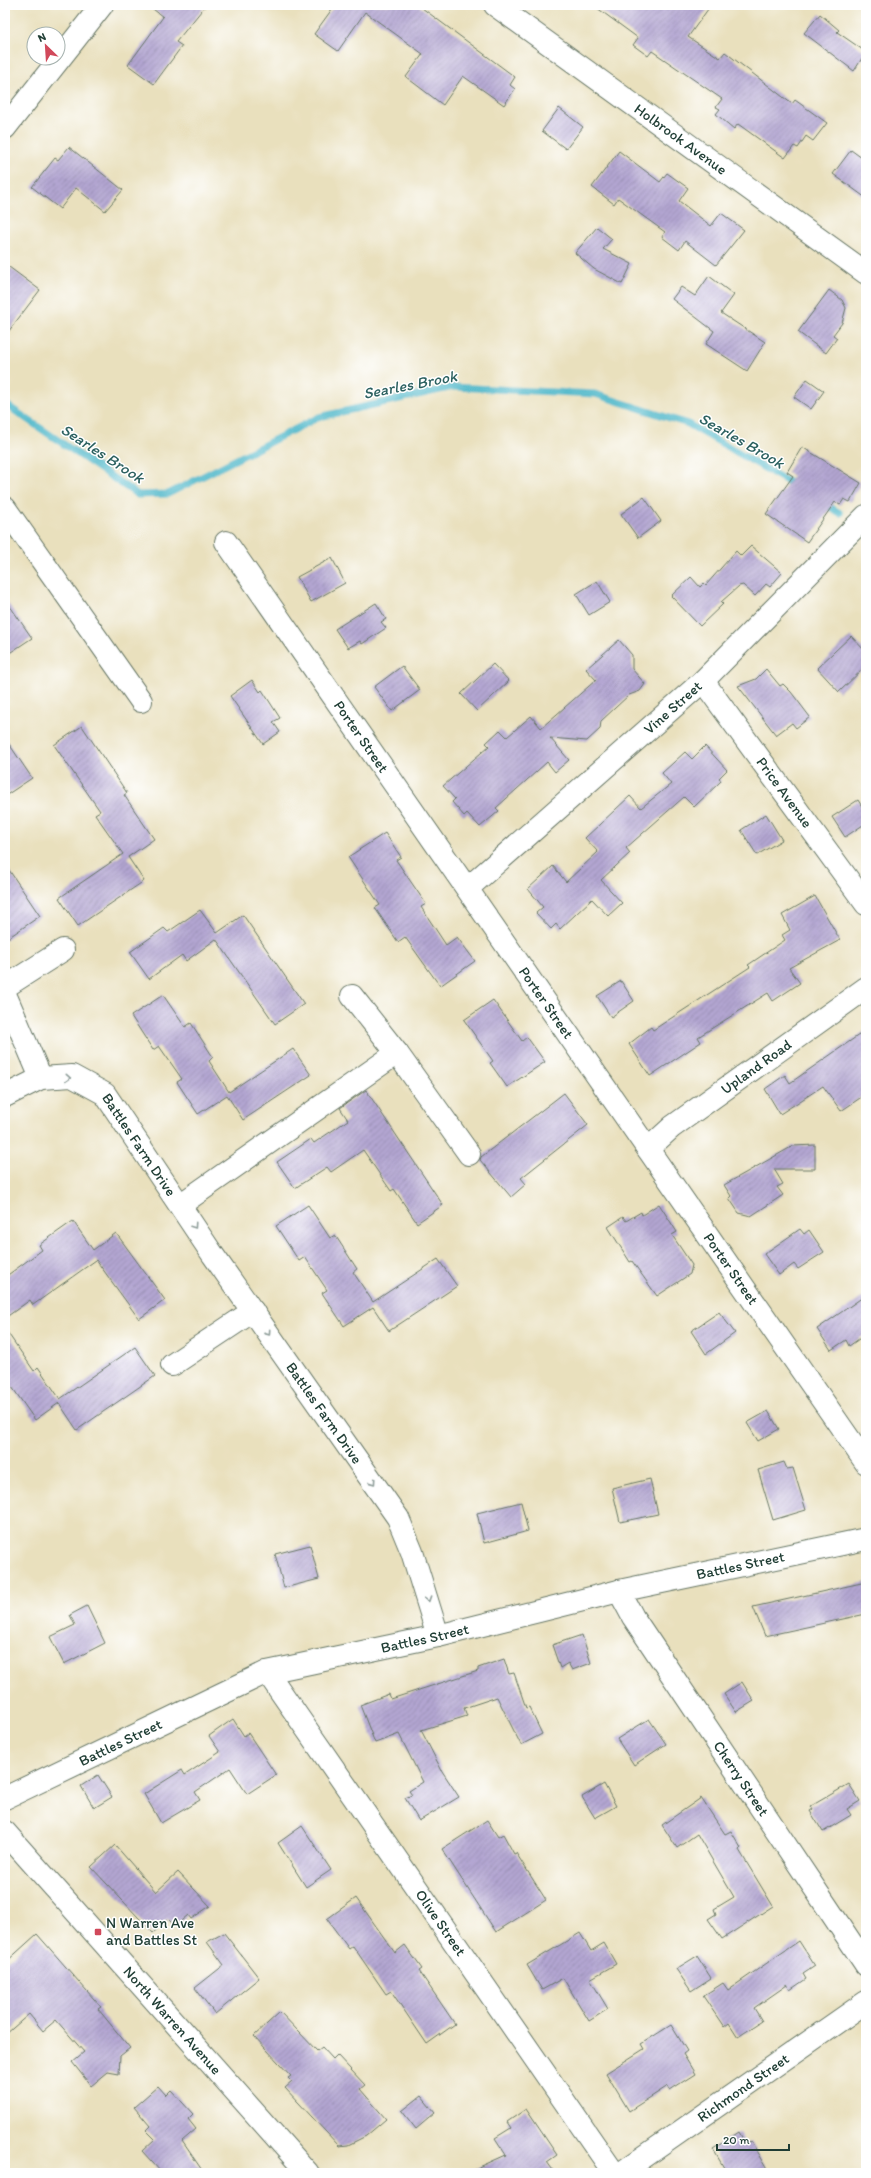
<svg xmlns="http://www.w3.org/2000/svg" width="871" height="2178" font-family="Itim,sans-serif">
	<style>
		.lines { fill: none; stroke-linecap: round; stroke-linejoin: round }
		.stream { stroke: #4bb6c8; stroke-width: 7 }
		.building { fill: url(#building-hatch) }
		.minor-casing { stroke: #667664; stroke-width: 24 }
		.minor { stroke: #fff; stroke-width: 22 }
		.oneway { stroke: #8f9e9a }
		.poi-dot { fill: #d1495b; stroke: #fff; stroke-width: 1.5 }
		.labels { text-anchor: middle; stroke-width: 3; stroke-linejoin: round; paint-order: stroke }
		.street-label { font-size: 15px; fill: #1f3d34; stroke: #fff }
		.poi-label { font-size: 15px; fill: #1f3d34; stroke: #fff; text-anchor: start }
		.water-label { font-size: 16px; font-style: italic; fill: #2c6160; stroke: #fff }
	</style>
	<defs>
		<pattern id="building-hatch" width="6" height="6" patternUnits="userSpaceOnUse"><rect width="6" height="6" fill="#b3a6d2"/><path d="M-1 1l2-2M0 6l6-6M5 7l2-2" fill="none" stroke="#9188ab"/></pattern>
	</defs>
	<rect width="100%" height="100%" fill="#fff"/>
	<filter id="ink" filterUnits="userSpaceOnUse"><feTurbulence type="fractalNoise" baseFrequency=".025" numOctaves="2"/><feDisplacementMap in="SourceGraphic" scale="8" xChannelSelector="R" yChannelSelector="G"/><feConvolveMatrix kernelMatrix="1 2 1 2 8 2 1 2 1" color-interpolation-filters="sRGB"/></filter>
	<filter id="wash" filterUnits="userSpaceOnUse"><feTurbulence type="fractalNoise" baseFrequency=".012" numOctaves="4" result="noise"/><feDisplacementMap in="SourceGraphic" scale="16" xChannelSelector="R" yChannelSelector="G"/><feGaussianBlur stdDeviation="0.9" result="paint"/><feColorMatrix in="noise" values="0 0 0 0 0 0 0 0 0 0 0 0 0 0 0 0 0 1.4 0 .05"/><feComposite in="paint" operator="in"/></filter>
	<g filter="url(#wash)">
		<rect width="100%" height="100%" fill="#e9e0bd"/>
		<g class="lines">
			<path class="stream" d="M 5,404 L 138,495 L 168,494 L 319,417 L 453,387 L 595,394 L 688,424 L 797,487
				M 823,503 L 840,513"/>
		</g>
		<g id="blocks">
			<path class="building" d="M 148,5 L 206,5 L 176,42 L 182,46 L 154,84 L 128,65 L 163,17 Z
				M 335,5 L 418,5 L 515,77 L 510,85 L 515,89 L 504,105 L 463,76 L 443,105 L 406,77 L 423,54 L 365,12 L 338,51 L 314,34 Z
				M 593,5 L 711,5 L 688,37 L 720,58 L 725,52 L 792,104 L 795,100 L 827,123 L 813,141 L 806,136 L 798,148 L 794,146 L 785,158 L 738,124 L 734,129 L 716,114 L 720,109 L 716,107 L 722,99 L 652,51 L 648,56 L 633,45 L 638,38 Z
				M 820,14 L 839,30 L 837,32 L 866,52 L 854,71 L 804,33 Z
				M 559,108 L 583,127 L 566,149 L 542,131 Z
				M 69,147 L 123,190 L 105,211 L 76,188 L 60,209 L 32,187 L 55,158 L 58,160 Z
				M 851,150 L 866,161 L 866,198 L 833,174 Z
				M 619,151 L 660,182 L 667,173 L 688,188 L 679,201 L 711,226 L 721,213 L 744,230 L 716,265 L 685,241 L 679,250 L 662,237 L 665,232 L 618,198 L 614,204 L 592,187 Z
				M 597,227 L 612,239 L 603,249 L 632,264 L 622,284 L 594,269 L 575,253 Z
				M 5,264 L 40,290 L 5,336 Z
				M 709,276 L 734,295 L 721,313 L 765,342 L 747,371 L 706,344 L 714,331 L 672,299 L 681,287 L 695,296 Z
				M 829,290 L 842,300 L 846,308 L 842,323 L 833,335 L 837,338 L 826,353 L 798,332 Z
				M 807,379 L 824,391 L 811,409 L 794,397 Z
				M 802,447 L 861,483 L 850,502 L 844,499 L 840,505 L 835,502 L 807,542 L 766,514 L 793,476 L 787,472 Z
				M 644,497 L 661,521 L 638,538 L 621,514 Z
				M 751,546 L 782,573 L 770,587 L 766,584 L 755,596 L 743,585 L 739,586 L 721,602 L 723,604 L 700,626 L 671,596 L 691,577 L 700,587 L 704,583 L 706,585 L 736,551 L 741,556 Z
				M 332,558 L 345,583 L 311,602 L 297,577 Z
				M 597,581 L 610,602 L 589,615 L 576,594 Z
				M 5,599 L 32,638 L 5,656 Z
				M 376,603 L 386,619 L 381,622 L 386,628 L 362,644 L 360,641 L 348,648 L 335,629 Z
				M 851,636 L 866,652 L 866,666 L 839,692 L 817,668 Z
				M 619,640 L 632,655 L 632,669 L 645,684 L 640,691 L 629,695 L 601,721 L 600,729 L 587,741 L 550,738 L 569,760 L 555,772 L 547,762 L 496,808 L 499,811 L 480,827 L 467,813 L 464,816 L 452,802 L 455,799 L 443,786 L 489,746 L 486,743 L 500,730 L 507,737 L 531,716 L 541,728 L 596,680 L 586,669 Z
				M 493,664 L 509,681 L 477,711 L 461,694 Z
				M 402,666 L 420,690 L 392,711 L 374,687 Z
				M 766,669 L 780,686 L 783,684 L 791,692 L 810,717 L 796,728 L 792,723 L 776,735 L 738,686 L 756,679 Z
				M 252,680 L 260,692 L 262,690 L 280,718 L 273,722 L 280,732 L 263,744 L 230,696 Z
				M 82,726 L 127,793 L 124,795 L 154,839 L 128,857 L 144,881 L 78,926 L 59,898 L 123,854 L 95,814 L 100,811 L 54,745 Z
				M 5,738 L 32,778 L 5,796 Z
				M 705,746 L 727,770 L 719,778 L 721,781 L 694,807 L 684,797 L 626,848 L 630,853 L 601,880 L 622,903 L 608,916 L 592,899 L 560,929 L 556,924 L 551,929 L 536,913 L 543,907 L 528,889 L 553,866 L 566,882 L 598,852 L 585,838 L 630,796 L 641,808 L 671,784 L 662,773 L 685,752 L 692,759 Z
				M 858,800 L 866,813 L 866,823 L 845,837 L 832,817 Z
				M 766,814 L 782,840 L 757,855 L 741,830 Z
				M 385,833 L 401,857 L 396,860 L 426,904 L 421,907 L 446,945 L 457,937 L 475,961 L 440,986 L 405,937 L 398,942 L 375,908 L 380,905 L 348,857 Z
				M 5,864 L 40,916 L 5,940 Z
				M 815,896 L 840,940 L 789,968 L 800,983 L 773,1001 L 768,993 L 698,1037 L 701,1042 L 650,1076 L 629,1044 L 651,1027 L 653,1030 L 750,967 L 748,965 L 785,940 L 782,935 L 790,930 L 782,915 Z
				M 200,910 L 217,933 L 243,915 L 304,1004 L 275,1024 L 216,939 L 186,961 L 182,955 L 149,979 L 130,952 L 164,928 L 168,932 Z
				M 621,981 L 634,1001 L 611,1017 L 597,996 Z
				M 163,995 L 185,1027 L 191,1023 L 213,1057 L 209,1061 L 229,1092 L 293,1049 L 311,1075 L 243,1120 L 227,1095 L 198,1114 L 177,1082 L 182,1079 L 159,1046 L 153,1050 L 131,1016 Z
				M 493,1000 L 522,1041 L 527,1037 L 545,1062 L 507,1087 L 490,1063 L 493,1061 L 464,1020 Z
				M 866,1030 L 866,1094 L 841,1111 L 823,1086 L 780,1114 L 765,1089 L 785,1075 L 790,1083 Z
				M 366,1090 L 443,1205 L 417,1223 L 394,1189 L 391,1191 L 363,1150 L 331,1172 L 327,1167 L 295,1188 L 277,1162 L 311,1139 L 314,1143 L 348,1120 L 340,1108 Z
				M 564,1093 L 588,1125 L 521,1178 L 526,1184 L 511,1197 L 480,1160 L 481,1157 Z
				M 815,1145 L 815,1169 L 774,1169 L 783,1184 L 777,1187 L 783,1195 L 751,1216 L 739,1213 L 729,1198 L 731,1196 L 724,1185 L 793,1146 Z
				M 659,1204 L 677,1232 L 672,1235 L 692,1265 L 690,1274 L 657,1296 L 632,1261 L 630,1262 L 608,1227 L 623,1217 L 626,1221 L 641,1212 L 642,1215 Z
				M 308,1205 L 330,1238 L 335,1235 L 357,1269 L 353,1272 L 373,1302 L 438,1259 L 457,1286 L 389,1331 L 373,1307 L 344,1326 L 322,1293 L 327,1290 L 305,1257 L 299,1261 L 276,1226 Z
				M 73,1221 L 93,1250 L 116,1233 L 165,1300 L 139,1319 L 96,1260 L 33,1305 L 30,1300 L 5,1318 L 5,1277 L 42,1250 L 39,1245 Z
				M 800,1229 L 804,1234 L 809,1230 L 824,1252 L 798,1269 L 794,1264 L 779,1275 L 764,1254 Z
				M 866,1295 L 866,1334 L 849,1346 L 846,1340 L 831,1350 L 817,1329 Z
				M 719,1312 L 735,1333 L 706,1354 L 691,1331 Z
				M 5,1329 L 34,1371 L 38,1367 L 60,1399 L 135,1347 L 155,1376 L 77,1430 L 59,1403 L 35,1420 L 12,1387 L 5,1392 Z
				M 768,1411 L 779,1429 L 758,1441 L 747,1423 Z
				M 784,1462 L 787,1469 L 793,1468 L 806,1510 L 773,1520 L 758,1470 Z
				M 650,1479 L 658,1514 L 620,1522 L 612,1488 Z
				M 521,1502 L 528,1531 L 484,1543 L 477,1513 Z
				M 310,1545 L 319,1579 L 284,1588 L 275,1554 Z
				M 866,1582 L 866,1614 L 765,1636 L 753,1607 Z
				M 87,1606 L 105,1643 L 64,1664 L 50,1637 L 75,1625 L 70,1615 Z
				M 582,1635 L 591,1663 L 572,1670 L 568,1663 L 560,1668 L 552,1645 Z
				M 504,1659 L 509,1674 L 514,1673 L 526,1708 L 529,1707 L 542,1734 L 521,1745 L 497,1697 L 464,1708 L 467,1716 L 421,1730 L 442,1771 L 459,1797 L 419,1821 L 405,1798 L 412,1795 L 409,1791 L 423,1782 L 399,1734 L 375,1743 L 360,1705 L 389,1694 L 391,1699 L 478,1671 L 478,1668 Z
				M 742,1682 L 754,1701 L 736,1712 L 724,1694 Z
				M 233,1719 L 244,1736 L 248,1733 L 276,1775 L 247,1794 L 230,1768 L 195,1792 L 200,1800 L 161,1823 L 144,1794 L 182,1770 L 185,1775 L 220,1752 L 209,1736 Z
				M 649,1719 L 666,1744 L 634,1765 L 617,1739 Z
				M 98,1775 L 112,1797 L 94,1808 L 81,1786 Z
				M 604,1784 L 616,1806 L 595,1818 L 582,1797 Z
				M 849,1784 L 860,1801 L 847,1809 L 851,1815 L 823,1832 L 810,1811 L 813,1809 L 811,1806 Z
				M 701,1798 L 725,1834 L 731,1831 L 741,1848 L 739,1850 L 773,1906 L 722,1939 L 708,1919 L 716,1914 L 714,1909 L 734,1897 L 697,1834 L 677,1848 L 662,1825 Z
				M 487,1820 L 498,1837 L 503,1834 L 514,1854 L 516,1853 L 546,1900 L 496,1932 L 442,1849 Z
				M 302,1826 L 331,1870 L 306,1887 L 278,1843 Z
				M 115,1845 L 156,1892 L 178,1872 L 210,1906 L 191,1919 L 188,1915 L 175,1926 L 168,1919 L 153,1933 L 91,1867 Z
				M 356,1898 L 395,1953 L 405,1945 L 422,1969 L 419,1971 L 455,2024 L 427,2044 L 391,1991 L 386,1994 L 353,1946 L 349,1949 L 327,1919 Z
				M 224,1933 L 259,1978 L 215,2014 L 195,1988 L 224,1965 L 207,1942 Z
				M 580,1933 L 591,1951 L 604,1943 L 616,1964 L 590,1979 L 608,2009 L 589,2021 L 563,1978 L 542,1990 L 527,1965 Z
				M 37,1934 L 101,2007 L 98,2009 L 130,2048 L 120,2056 L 119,2074 L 108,2072 L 91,2086 L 72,2062 L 84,2052 L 56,2020 L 43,2031 L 29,2014 L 5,2035 L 5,1963 Z
				M 799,1941 L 815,1966 L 803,1974 L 806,1979 L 790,1990 L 787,1985 L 754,2008 L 762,2021 L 738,2037 L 729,2023 L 724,2027 L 703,1996 L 723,1983 L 728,1990 Z
				M 697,1956 L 711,1978 L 691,1991 L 676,1969 Z
				M 280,2012 L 317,2051 L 322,2047 L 333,2059 L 337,2055 L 365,2085 L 360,2089 L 386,2119 L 366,2136 L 348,2145 L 339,2146 L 285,2088 L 292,2082 L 288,2078 L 291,2076 L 254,2036 Z
				M 671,2025 L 687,2051 L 683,2054 L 695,2074 L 670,2090 L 668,2086 L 629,2111 L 606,2073 L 644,2049 L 641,2044 Z
				M 158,2086 L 166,2095 L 171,2090 L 193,2114 L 188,2119 L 196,2129 L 182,2141 L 204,2173 L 162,2173 L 142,2151 L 155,2139 L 146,2130 L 150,2126 L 134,2107 Z
				M 421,2096 L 435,2113 L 416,2129 L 402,2111 Z
				M 526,2109 L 557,2155 L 547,2162 L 555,2173 L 466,2173 L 506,2155 L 495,2138 L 511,2128 L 507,2122 Z
				M 739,2132 L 746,2144 L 751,2142 L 769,2173 L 727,2173 L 713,2149 Z"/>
		</g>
	</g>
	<g filter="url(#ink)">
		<use href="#blocks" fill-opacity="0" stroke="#667664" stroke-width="1"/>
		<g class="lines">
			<g class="minor-casing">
				<g id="minor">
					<path id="s1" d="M 495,5 L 866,273"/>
					<path d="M 5,128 L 102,5"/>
					<path d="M 5,508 L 141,701"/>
					<path id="s2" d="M 226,542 L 866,1463"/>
					<path id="s3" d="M 703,681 L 866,904"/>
					<path id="s4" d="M 468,888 L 703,681 L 866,516"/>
					<path d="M 5,987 L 63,950"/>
					<path d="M 5,994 L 41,1078"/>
					<path d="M 352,996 L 397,1053 L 469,1154"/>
					<path id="s5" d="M 5,1096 L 41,1078 L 72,1076 L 105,1094 L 213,1255 L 398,1518 L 412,1552 L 438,1636"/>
					<path id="s6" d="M 648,1149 L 672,1127 L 866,988"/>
					<path d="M 180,1205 L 397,1053"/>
					<path d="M 172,1365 L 253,1311"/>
					<path id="s7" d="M 619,1591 L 633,1617 L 866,1965"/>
					<path id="s8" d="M 267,1672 L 614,2173"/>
					<path id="s9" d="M 5,1798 L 267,1672 L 438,1636 L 619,1591 L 866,1539"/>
					<path id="s10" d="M 5,1832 L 308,2173"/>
					<path id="s11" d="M 621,2173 L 866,2002"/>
				</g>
			</g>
			<use href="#minor" class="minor"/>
		</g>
		<defs><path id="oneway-chevron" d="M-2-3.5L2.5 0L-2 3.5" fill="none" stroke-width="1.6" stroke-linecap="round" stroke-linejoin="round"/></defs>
		<g class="oneway">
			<use href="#oneway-chevron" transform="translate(68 1078) rotate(4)"/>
			<use href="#oneway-chevron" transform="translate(194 1226) rotate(56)"/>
			<use href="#oneway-chevron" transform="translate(268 1333) rotate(55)"/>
			<use href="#oneway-chevron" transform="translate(373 1482) rotate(55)"/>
			<use href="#oneway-chevron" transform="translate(428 1599) rotate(72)"/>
		</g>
	</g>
	<rect class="poi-dot" x="94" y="1928" width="8" height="8" rx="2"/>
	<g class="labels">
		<g class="street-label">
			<text dy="5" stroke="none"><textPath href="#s1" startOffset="229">Holbrook Avenue</textPath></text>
			<text dy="5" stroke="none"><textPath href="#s4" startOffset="273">Vine Street</textPath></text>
			<text dy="5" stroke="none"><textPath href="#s2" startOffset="237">Porter Street</textPath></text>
			<text dy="5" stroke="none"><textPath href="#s3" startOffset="138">Price Avenue</textPath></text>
			<text dy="5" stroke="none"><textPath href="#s2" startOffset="561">Porter Street</textPath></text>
			<text dy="5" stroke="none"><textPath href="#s6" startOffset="136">Upland Road</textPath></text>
			<text dy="5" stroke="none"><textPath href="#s5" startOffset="170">Battles Farm Drive</textPath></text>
			<text dy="5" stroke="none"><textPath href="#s2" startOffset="885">Porter Street</textPath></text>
			<text dy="5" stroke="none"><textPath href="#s5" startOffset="496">Battles Farm Drive</textPath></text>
			<text dy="5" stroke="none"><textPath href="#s9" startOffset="776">Battles Street</textPath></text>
			<text dy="5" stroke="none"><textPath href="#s9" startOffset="452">Battles Street</textPath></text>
			<text dy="5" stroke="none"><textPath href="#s9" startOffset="128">Battles Street</textPath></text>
			<text dy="5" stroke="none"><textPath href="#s7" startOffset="224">Cherry Street</textPath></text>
			<text dy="5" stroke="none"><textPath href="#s8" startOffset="305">Olive Street</textPath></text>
			<text dy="5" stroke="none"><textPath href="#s10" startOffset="252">North Warren Avenue</textPath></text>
			<text dy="5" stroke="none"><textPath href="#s11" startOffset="149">Richmond Street</textPath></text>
		</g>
		<g class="poi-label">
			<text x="106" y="1928">N Warren Ave<tspan x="106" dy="17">and Battles St</tspan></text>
		</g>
		<g class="water-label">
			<text transform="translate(410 384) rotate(-11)" y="6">Searles Brook</text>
			<text transform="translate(742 440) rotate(30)" y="6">Searles Brook</text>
			<text transform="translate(103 453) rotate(33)" y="6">Searles Brook</text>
		</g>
	</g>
	<rect width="871" height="2178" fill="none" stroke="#fff" stroke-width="20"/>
	<g transform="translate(46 46) rotate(335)"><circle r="19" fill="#ffffff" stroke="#a5b1ae"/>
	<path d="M0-3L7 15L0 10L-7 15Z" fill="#d1495b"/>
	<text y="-6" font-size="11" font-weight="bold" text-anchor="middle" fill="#1f3d34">N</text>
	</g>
	<path d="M717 2144v6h72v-6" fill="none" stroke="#1f3d34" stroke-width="2"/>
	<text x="723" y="2144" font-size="12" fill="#1f3d34" stroke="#ffffff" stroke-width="3" paint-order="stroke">20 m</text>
</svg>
